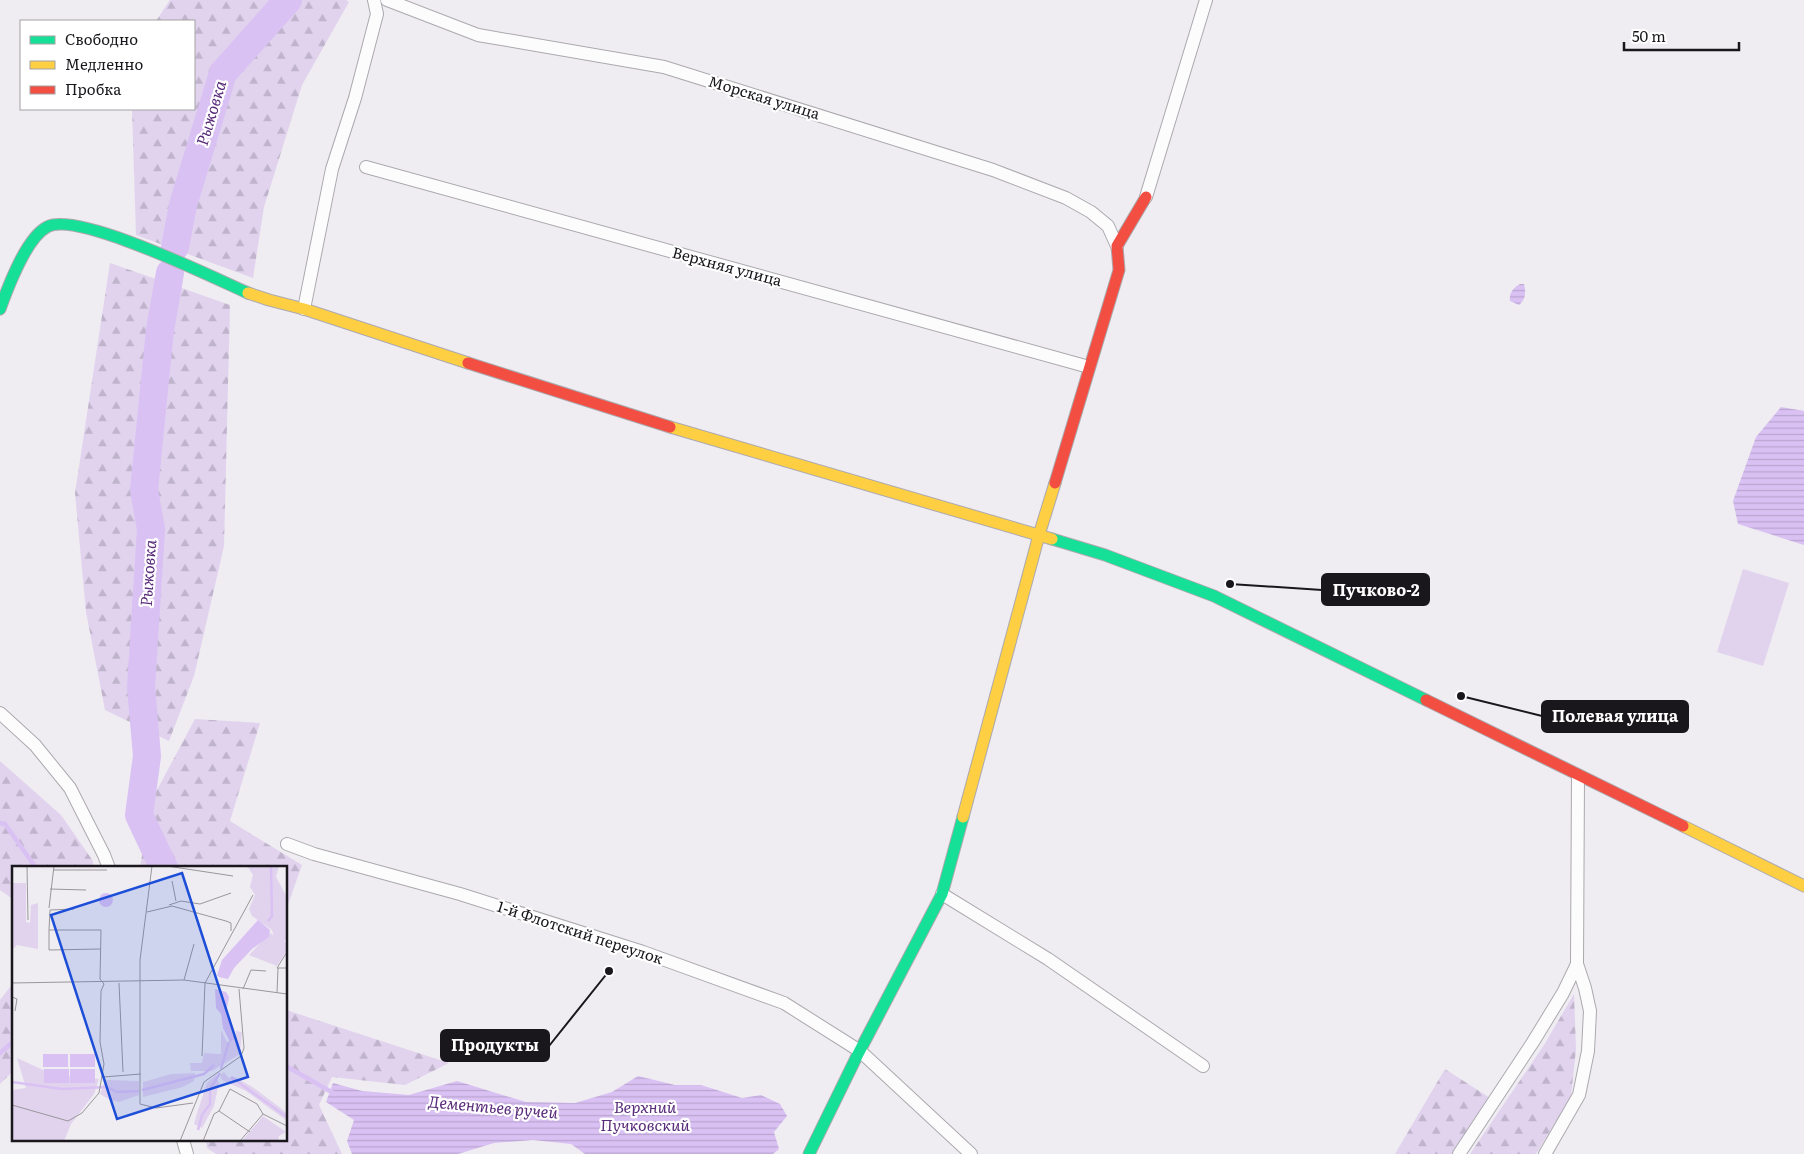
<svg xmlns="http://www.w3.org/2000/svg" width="1804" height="1154" font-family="Literata,serif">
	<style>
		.forest { fill: url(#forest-firs) }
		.garden { fill: #e1d3ee }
		.water { fill: url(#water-rules) }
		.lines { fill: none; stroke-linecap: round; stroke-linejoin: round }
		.stream { stroke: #dac1f3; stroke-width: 4.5 }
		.river { stroke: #dac1f3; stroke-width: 28 }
		.street-casing { stroke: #aba9ae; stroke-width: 14 }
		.fast-casing { stroke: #aba9ae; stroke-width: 13 }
		.slow-casing { stroke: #aba9ae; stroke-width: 13 }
		.jam-casing { stroke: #aba9ae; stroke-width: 13 }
		.street { stroke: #fdfcfd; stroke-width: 12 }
		.fast { stroke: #16e098; stroke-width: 11 }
		.slow { stroke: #ffcf43; stroke-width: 11 }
		.jam { stroke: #f24e42; stroke-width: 11 }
		.labels { text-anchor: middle; stroke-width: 4.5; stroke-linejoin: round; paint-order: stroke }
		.street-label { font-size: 15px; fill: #19171c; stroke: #fff }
		.water-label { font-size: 16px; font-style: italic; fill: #592c7b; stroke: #fff }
		.inset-river { fill: none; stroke: #dac1f3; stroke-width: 2.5 }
		.inset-road { fill: none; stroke: #99979c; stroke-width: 1 }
		.view { fill: #1d4ed8; fill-opacity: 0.15; stroke: #1d4ed8; stroke-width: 2.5 }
		.inset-edge { fill: none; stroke: #19171c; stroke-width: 2.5 }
		.leader { fill: none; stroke: #19171c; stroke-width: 2 }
		.callout-dot { fill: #19171c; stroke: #fff; stroke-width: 2 }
		.callout { fill: #19171c; stroke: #19171c; stroke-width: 2 }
		.callout-label { font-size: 16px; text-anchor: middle; font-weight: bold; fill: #fff }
	</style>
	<defs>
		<pattern id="forest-firs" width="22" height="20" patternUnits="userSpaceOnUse" patternTransform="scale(1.25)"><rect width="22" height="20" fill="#e1d3ee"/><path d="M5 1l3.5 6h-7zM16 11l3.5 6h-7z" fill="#c0b4cc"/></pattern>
		<pattern id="water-rules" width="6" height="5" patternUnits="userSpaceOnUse" patternTransform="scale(1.25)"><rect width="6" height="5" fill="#dac1f3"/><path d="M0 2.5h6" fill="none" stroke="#baa5d0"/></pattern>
	</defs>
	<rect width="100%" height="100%" fill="#efecf2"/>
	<path class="forest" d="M 170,0 L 346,0 L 349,2 L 302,85 L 264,207 L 253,278 L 136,235 L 132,109 L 194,109 L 194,21 L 156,21 Z
		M 110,263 L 230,305 L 224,546 L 194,676 L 169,741 L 105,710 L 86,612 L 75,493 Z
		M 195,719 L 260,723 L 230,821 L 302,865 L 286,910 L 286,868 L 140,868 L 150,803 Z
		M 0,761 L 61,815 L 93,861 L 93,868 L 14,868 L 14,900 L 0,890 Z
		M 14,982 L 14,1070 L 0,1084 L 0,1000 Z
		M 1574,994 L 1576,1049 L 1571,1096 L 1536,1154 L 1470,1154 L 1544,1045 Z
		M 286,1010 L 449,1063 L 405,1085 L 332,1077 L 319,1105 L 342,1154 L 216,1154 L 207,1148 L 206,1140 L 286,1140 Z
		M 1445,1069 L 1490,1098 L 1452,1154 L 1395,1154 Z"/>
	<path class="garden" d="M 1743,569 L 1789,583 L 1763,666 L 1717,652 Z"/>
	<path class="water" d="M 1520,284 L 1524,284 C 1526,292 1526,299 1519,305 L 1510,301 C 1509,293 1513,288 1520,284 Z
		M 1781,407 L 1804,411 L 1804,545 L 1738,524 L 1733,501 L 1756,437 Z
		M 638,1076 L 675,1085 L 701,1085 L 742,1098 L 761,1095 L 780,1104 L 787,1116 L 774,1132 L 779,1149 L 773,1154 L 585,1154 L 571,1144 L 533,1140 L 494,1143 L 458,1154 L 352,1154 L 347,1141 L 354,1120 L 326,1102 L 333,1083 L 362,1091 L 409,1095 L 457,1081 L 526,1102 L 575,1103 L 612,1092 Z"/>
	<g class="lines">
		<path class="stream" d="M 0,823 L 5,824 L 36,868
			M 0,1053 L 14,1041
			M 286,1066 L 335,1094"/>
		<path class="river" d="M 175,247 L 183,205 L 223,73 L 288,0
			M 164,868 L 139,815 L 147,756 L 141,687 L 151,529 L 144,490 L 160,330 L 170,273"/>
		<g class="street-casing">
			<path id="street" d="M 387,0 L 478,35 L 664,67 L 993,170 L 1066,198 L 1091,212 L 1108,226 L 1117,246
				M 366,167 L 1089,367
				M 1146,197 L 1206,0
				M 304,309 L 332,169 L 355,98 L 377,14 L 374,0
				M 0,713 L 35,745 L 70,788 L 104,855 L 109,868
				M 287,844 L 314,854 L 460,894 L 643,952 L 784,1003 L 860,1051 L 971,1154
				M 942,894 L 1048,959 L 1203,1066
				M 183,1140 L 187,1154
				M 1459,1154 L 1533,1042 L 1563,993 L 1577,964 L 1578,776
				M 1545,1154 L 1579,1095 L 1588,1051 L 1590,1011 L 1585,988 L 1577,964"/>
		</g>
		<g class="fast-casing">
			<path id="fast" d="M 0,309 C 8,287 26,238 47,227 C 76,210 214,278 248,293
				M 1052,539 L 1105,555 L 1214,596 L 1426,700
				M 809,1154 L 857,1056 L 942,894 L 963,817"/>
		</g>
		<g class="slow-casing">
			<path id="slow" d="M 248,293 L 269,300 L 304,309 L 468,363
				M 670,427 L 1052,539
				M 963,817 L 1039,535 L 1055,483
				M 1683,826 L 1804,886"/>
		</g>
		<g class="jam-casing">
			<path id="jam" d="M 468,363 L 670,427
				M 1055,483 L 1119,270 L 1117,246 L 1146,197
				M 1426,700 L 1683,826"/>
		</g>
		<use href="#street" class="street"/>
		<use href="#fast" class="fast"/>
		<use href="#slow" class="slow"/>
		<use href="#jam" class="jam"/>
	</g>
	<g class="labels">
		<g class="street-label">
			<text transform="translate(764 98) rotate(17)" y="5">Морская улица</text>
			<text transform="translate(727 267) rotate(15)" y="5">Верхняя улица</text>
			<text transform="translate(580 933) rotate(18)" y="5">1-й Флотский переулок</text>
		</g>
		<g class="water-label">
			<text transform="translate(211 113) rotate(-73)" y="6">Рыжовка</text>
			<text transform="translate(148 573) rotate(-86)" y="6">Рыжовка</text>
			<text transform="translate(493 1107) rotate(5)" y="6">Дементьев ручей</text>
			<text x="645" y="1113">Верхний<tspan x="645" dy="18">Пучковский</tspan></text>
		</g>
	</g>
	<g transform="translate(12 866)">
		<rect width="275" height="275" fill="#efecf2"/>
		<path d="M 251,250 L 274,266 L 267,270 L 266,275 L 230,275 Z" fill="#e1d3ee"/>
		<path d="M 235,0 L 267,0 L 264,11 L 275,31 L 275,73 L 265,80 L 260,64 L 240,50 L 237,43 L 243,29 L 238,21 L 241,9 ZM 0,17 L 14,17 L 14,56 L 18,57 L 19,39 L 26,37 L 26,83 L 5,79 L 0,84 ZM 209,164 L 215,176 L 224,171 L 224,165 L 230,166 L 228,188 L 200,205 L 179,205 L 178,197 L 190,197 L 192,187 L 209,188 ZM 5,192 L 42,209 L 87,213 L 82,228 L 59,258 L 52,275 L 0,275 L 0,224 L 14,222 ZM 212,206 L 217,212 L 223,211 L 242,222 L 275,247 L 275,255 L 234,225 L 210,214 L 208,209 ZM 183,207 L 182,215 L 171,221 L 131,231 L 131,216 L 159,208 ZM 204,209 L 207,217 L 202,240 L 190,262 L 182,258 L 186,244 L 195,217 ZM 93,214 L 127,215 L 127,229 L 107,236 L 98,234 L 88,228 Z" fill="#e1d3ee"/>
		<path d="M 258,67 L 275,77 L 275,84 L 265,100 L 237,89 Z" fill="#e1d3ee"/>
		<path d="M87 34a7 7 0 1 1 14 0a7 7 0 1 1-14 0ZM 246,54 L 258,64 L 257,71 L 240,83 L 222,102 L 216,113 L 207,111 L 205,109 L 210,94 ZM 203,123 L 214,126 L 217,131 L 214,147 L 224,171 L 218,176 L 211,162 L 209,148 L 204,142 ZM 31,188 L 56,188 L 56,201 L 31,201 ZM 58,188 L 83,188 L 83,201 L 58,201 ZM 32,203 L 57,203 L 57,217 L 32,217 ZM 58,203 L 83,203 L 83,217 L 58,217 Z" fill="#dac1f3"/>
		<path class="inset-river" d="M 256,55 L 260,50 L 259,0M 209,203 L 217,176M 219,211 L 275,251M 0,216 L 50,223 L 95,221 L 105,226 L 127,225M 130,224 L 192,208 L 202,199M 186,264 L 190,249 L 198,238 L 198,223 L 208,207"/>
		<path class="inset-road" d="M 15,0 L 16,54M 140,0 L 128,94 L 128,238 L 144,242 L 181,237M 155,0 L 221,10M 41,4 L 95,4M 160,15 L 164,35M 38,23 L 74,24M 157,39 L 169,35 L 188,38 L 219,27M 37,42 L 42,0M 135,46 L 160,40 L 214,55 L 219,57 L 219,65M 37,64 L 38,44 L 62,43M 275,86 L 265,102 L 275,102M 172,114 L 182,78M 0,117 L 172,114 L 275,128M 107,117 L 111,206M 231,123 L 239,104 L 254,105M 265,127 L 266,102M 0,131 L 5,133 L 3,145M 190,190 L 193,117 L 241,29M 91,211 L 129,208M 0,239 L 56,255 L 70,247 L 87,227 L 92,198 L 88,176 L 89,125 L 92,118 L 88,113 L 89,64 L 37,64 L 37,84 L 88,83M 207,245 L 218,223 L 245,238 L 251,248M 168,275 L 192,216 L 229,190 L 232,182 L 227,123M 191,275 L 202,248 L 207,245 L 238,266M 228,275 L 251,248 L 275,260"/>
		<path class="view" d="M 170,7 L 236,211 L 105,253 L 39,49 Z"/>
		<rect width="275" height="275" class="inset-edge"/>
	</g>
	<path class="leader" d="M1230 584L1322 590M1461 696L1542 716M609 971L549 1046"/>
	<g class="callout-dot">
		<circle cx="1230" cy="584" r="5"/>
		<circle cx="1461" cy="696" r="5"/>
		<circle cx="609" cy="971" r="5"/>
	</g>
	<g class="callout">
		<rect x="1322" y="574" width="107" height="31" rx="5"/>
		<rect x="1542" y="701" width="146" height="31" rx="5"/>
		<rect x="441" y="1030" width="108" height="31" rx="5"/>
	</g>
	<g class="callout-label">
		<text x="1376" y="596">Пучково-2</text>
		<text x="1615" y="722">Полевая улица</text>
		<text x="495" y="1051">Продукты</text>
	</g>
	<rect x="20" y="20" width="175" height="90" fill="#ffffff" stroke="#a3a2a4"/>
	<rect x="30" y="36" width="25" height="8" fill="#16e098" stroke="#a3a2a4"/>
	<text x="65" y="45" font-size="15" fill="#19171c">Свободно</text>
	<rect x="30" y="61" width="25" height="8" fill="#ffcf43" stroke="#a3a2a4"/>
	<text x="65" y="70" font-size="15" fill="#19171c">Медленно</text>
	<rect x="30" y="86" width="25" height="8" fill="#f24e42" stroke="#a3a2a4"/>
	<text x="65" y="95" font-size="15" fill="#19171c">Пробка</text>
	<path d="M1624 42v8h115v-8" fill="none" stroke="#19171c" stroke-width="2.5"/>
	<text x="1632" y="42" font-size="15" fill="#19171c" stroke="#ffffff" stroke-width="4" paint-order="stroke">50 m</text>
</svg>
